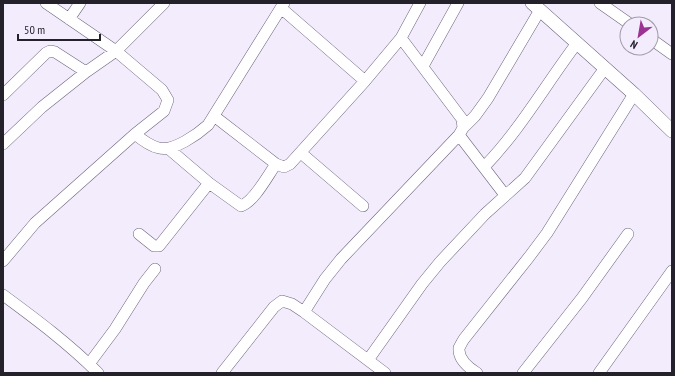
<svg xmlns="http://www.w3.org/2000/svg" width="675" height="376" font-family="'PT Sans Narrow',sans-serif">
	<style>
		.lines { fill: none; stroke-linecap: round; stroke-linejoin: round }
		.minor-casing { stroke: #6d637a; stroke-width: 12 }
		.tertiary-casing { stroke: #6d637a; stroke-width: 14 }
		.minor { stroke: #fff; stroke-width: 11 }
		.tertiary { stroke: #fff; stroke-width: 13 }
	</style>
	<rect width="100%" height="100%" fill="#f3ecfd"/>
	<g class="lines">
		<g class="minor-casing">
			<path id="minor" d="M 600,3 L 630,24
				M 281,8 L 365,81
				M 69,19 L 80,3
				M 651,39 L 672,54
				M 423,66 L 458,3
				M 3,95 L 46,53 L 50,51 L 55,52 L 86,72
				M 214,116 L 276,164 L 284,167 L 290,164 L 365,81 L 401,38 L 420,3
				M 463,128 L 475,116 L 488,98 L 540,10
				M 135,134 C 142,140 150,146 159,148 C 173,152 198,134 208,125 L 284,3
				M 459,135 L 505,195
				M 3,144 L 42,107 L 86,72 L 116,51 L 164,3
				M 169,149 L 209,183 L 241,206 C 254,202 268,175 276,164
				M 301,153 L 363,206
				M 484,167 C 520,130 546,84 577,43
				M 139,234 L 154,246 L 159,246 L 209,183
				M 3,261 L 35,223 L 135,134 L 164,111 L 168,100 L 162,90 L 116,51 L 46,3
				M 3,295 C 37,320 69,344 98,373
				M 304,312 L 325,279 L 341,259 L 459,135 L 463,128 L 462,119 L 401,38
				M 368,360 L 422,284 L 440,262 L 485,214 L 525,178 L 605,68
				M 89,364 L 115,329 L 144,283 L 155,269
				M 222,373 L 274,307 L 282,301 L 292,304 L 304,312 L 385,373
				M 477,373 C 469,368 458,359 459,348 C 460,346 462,342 464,339 L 529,257 L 547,233 L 634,94
				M 523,373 L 582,298 L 628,234
				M 599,373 L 672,271"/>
		</g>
		<g class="tertiary-casing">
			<path id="tertiary" d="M 532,3 L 634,94 L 672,131"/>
		</g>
		<use href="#minor" class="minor"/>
		<use href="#tertiary" class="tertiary"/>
	</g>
	<rect width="675" height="376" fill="none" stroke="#25212b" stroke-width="8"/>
	<g transform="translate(639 36) rotate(211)"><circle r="19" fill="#f3ecfd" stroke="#a19ba9"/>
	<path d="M0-3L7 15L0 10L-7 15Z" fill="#9c3294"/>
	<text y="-6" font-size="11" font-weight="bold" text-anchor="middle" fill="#25212b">N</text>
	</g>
	<path d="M18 34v6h82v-6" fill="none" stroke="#25212b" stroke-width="2"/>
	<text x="24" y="34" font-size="12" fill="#25212b" stroke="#f3ecfd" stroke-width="3" paint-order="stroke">50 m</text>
</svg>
